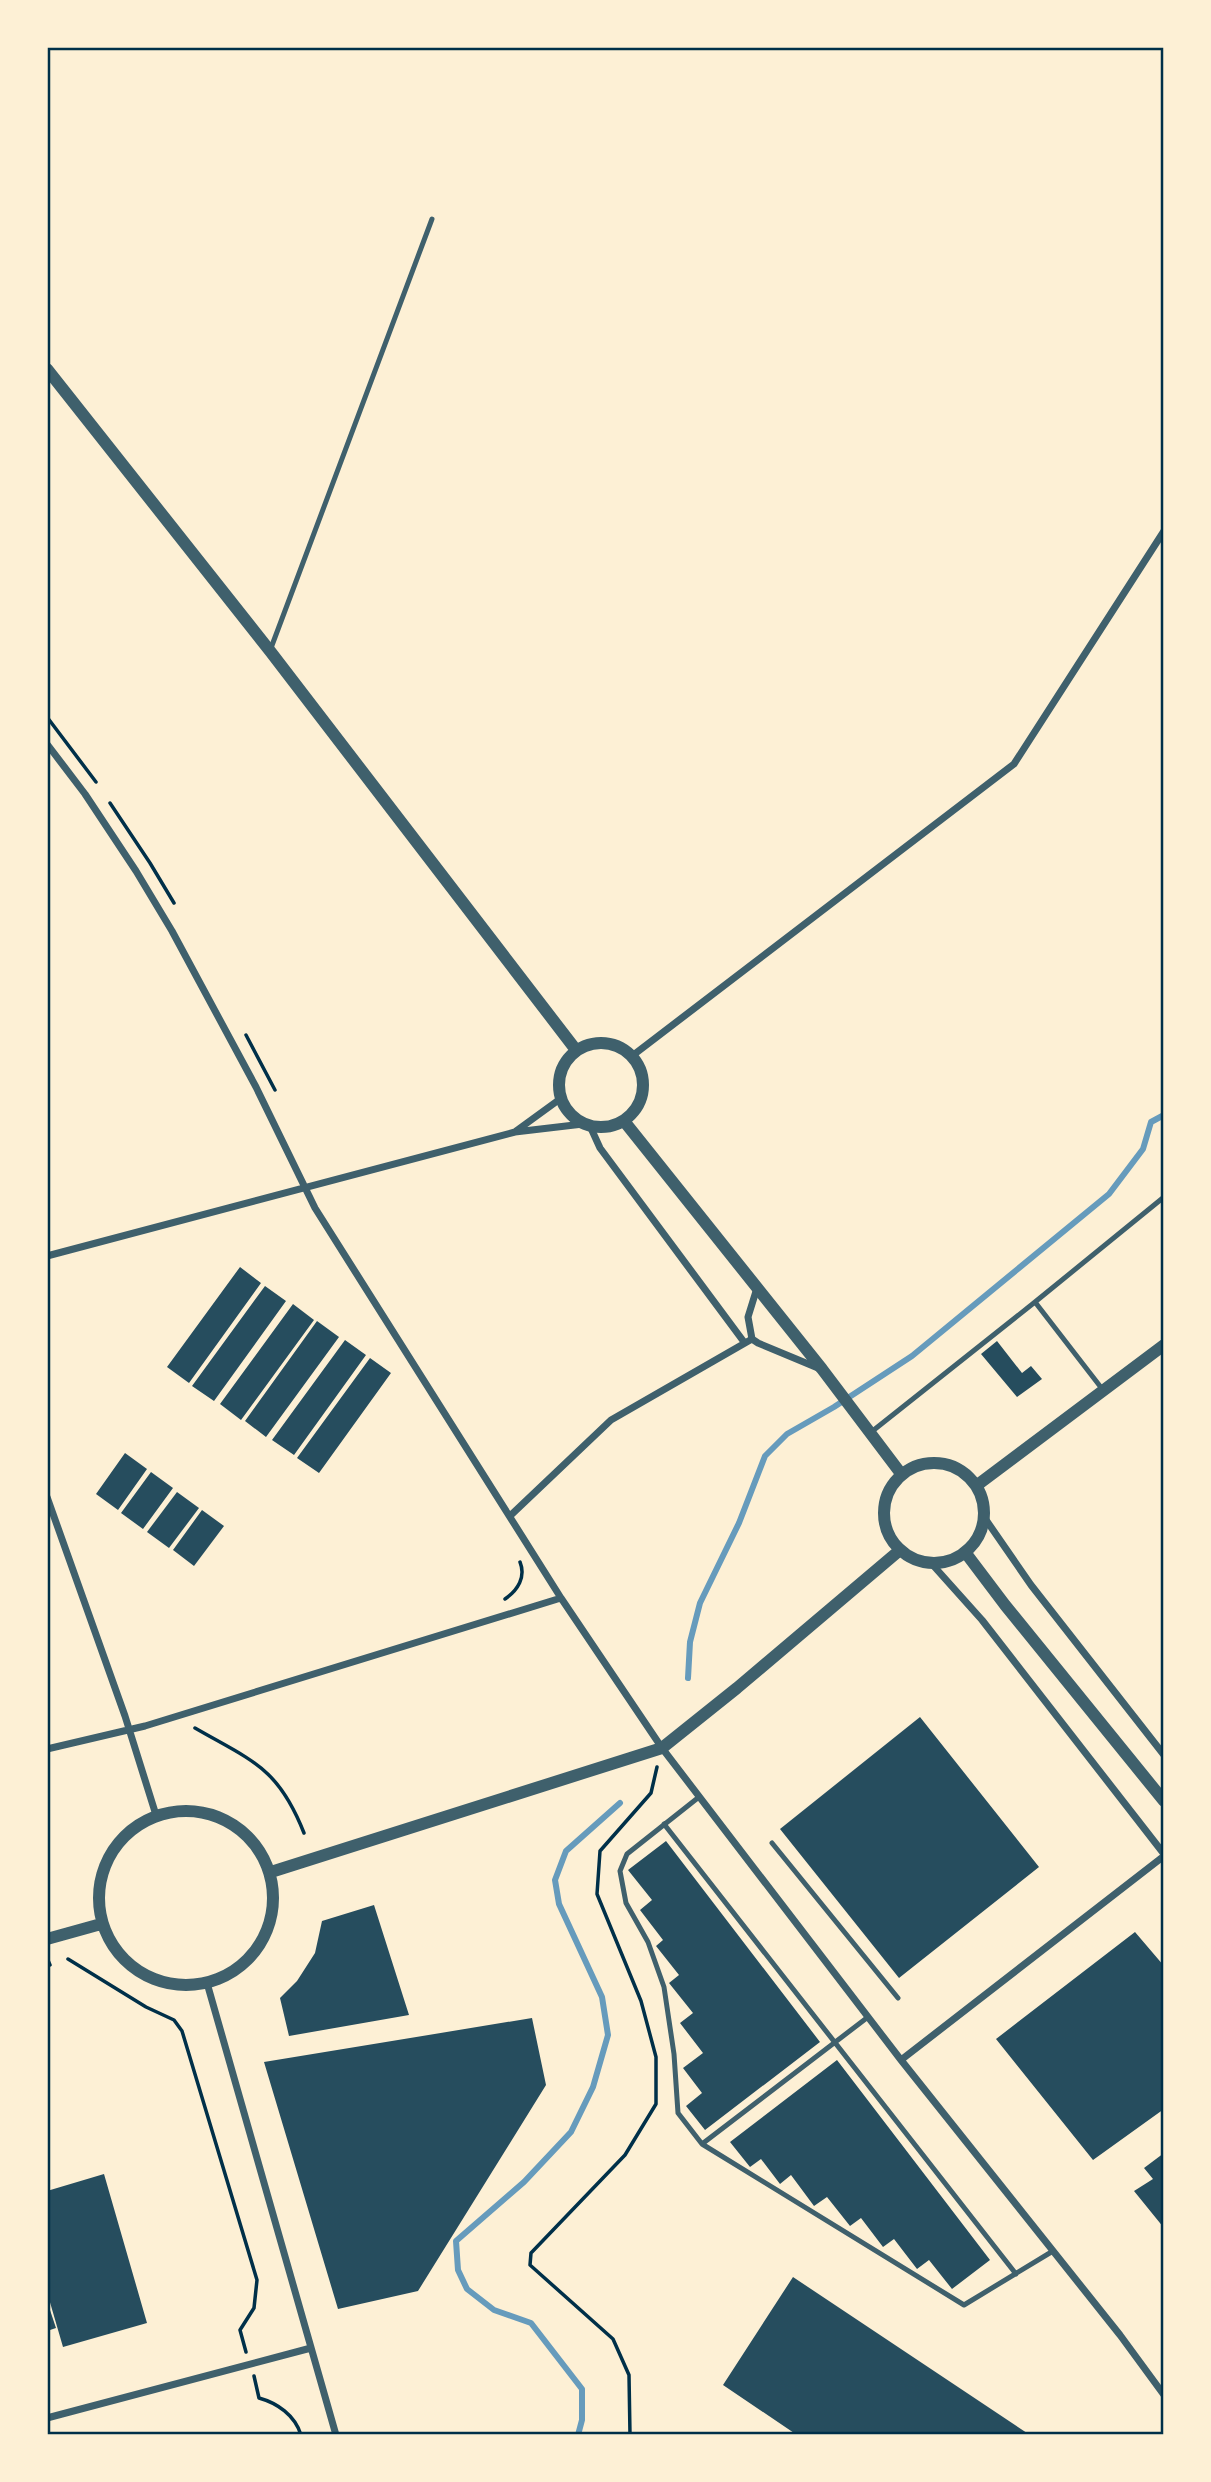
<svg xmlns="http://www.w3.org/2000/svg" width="1211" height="2482" font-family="Cabin,sans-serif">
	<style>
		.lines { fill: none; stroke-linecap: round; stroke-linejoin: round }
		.stream { stroke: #669bbc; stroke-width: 6 }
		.building { fill: #264d5e }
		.path { stroke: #003049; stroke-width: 3.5 }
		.service { stroke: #3f606c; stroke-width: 5 }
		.minor { stroke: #3f606c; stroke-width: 7 }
		.tertiary { stroke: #3f606c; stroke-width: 12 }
		.neatline { fill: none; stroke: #003049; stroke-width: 2.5 }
	</style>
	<rect width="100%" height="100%" fill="#fdf0d5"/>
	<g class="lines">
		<path class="stream" d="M 688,1678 L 690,1642 L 700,1603 L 739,1523 L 765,1456 L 787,1434 L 834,1407 L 912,1356 L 1109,1194 L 1143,1149 L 1151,1122 L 1164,1115
			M 578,2435 L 582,2420 L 582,2389 L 531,2323 L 494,2310 L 467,2289 L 458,2270 L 456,2241 L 524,2182 L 571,2132 L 593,2087 L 608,2035 L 602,1997 L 559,1904 L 555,1880 L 566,1851 L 620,1803"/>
	</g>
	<path class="building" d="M 240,1267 L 261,1283 L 189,1383 L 167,1367 Z
		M 265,1286 L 286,1301 L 214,1401 L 192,1386 Z
		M 293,1304 L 314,1320 L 241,1420 L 220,1404 Z
		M 317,1321 L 339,1337 L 266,1437 L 245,1421 Z
		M 345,1340 L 366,1355 L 294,1455 L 272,1440 Z
		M 997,1341 L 1022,1373 L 1031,1366 L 1042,1379 L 1017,1397 L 981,1354 Z
		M 370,1358 L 391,1373 L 319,1473 L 297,1458 Z
		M 125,1453 L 147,1469 L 118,1510 L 96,1494 Z
		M 151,1472 L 173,1488 L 143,1529 L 121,1513 Z
		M 177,1492 L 199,1508 L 169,1548 L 147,1532 Z
		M 202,1510 L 224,1526 L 194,1566 L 173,1550 Z
		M 920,1717 L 1039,1867 L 899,1978 L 780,1829 Z
		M 666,1841 L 820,2042 L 705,2130 L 686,2106 L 702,2093 L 683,2068 L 703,2053 L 680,2023 L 693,2013 L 669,1983 L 679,1975 L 656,1946 L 663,1940 L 640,1910 L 652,1900 L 628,1870 Z
		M 374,1905 L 409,2015 L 289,2036 L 280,1998 L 297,1981 L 315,1953 L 322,1921 Z
		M 1135,1932 L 1164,1966 L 1164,2109 L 1093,2160 L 996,2039 Z
		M 532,2018 L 546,2085 L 418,2291 L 338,2309 L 264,2062 Z
		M 837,2060 L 990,2260 L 952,2289 L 929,2260 L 917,2269 L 894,2239 L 883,2247 L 861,2218 L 850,2226 L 827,2197 L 814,2206 L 791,2175 L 780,2184 L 761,2159 L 750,2167 L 730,2142 Z
		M 1164,2153 L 1164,2228 L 1134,2191 L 1153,2179 L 1144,2168 Z
		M 104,2174 L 147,2323 L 63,2347 L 47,2292 L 47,2191 Z
		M 793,2277 L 1030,2435 L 797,2435 L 723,2385 Z
		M 47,2301 L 56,2328 L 47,2331 Z"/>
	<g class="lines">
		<path class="path" d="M 47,717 L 96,782
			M 110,803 L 150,863 L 174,903
			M 246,1035 L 275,1090
			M 505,1599 C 518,1590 526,1577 520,1562
			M 195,1728 C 252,1761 278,1767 304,1833
			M 47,1958 L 50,1965
			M 68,1959 L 146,2007 L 174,2020 L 182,2031 L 257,2280 L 254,2308 L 240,2330 L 246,2352
			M 254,2376 L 259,2398 C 277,2403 295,2415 301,2435
			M 630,2435 L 629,2375 L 613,2339 L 530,2265 L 531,2253 L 625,2155 L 656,2104 L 656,2057 L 641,2001 L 597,1894 L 600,1851 L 651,1793 L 657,1767"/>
		<path class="service" d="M 271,648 L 432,219
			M 1035,1302 L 1164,1197
			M 870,1433 L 1035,1302 L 1103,1390
			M 699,1797 L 627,1854 L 620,1871 L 626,1903 L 648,1942 L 664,1987 L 674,2054 L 678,2113 L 702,2144 L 964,2305 L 1053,2251
			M 664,1824 L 1016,2274
			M 772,1843 L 898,1998
			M 702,2144 L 868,2017"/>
		<path class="minor" d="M 47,744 L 85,794 L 136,871 L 172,931 L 256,1087 L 315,1208 L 561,1598 L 662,1748 L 901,2060 L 1120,2335 L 1164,2395
			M 632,1056 L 1014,764 L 1164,531
			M 590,1126 L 600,1148 L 744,1342
			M 516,1131 L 560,1099
			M 47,1256 L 515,1132 L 583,1124
			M 757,1288 L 748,1317 L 752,1339 L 758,1343 L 818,1368
			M 47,1497 L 125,1716 L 156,1815
			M 510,1516 L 611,1420 L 752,1339
			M 984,1517 L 1031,1585 L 1164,1755
			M 931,1563 L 982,1620 L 1164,1854
			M 47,1749 L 145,1726 L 561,1598
			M 207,1983 L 336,2435
			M 901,2060 L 1164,1856
			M 47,2418 L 311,2348"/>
		<path class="tertiary" d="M 47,369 L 270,651 L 576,1050
			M559 1085a42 42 0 1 1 84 0a42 42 0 1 1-84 0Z
			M 624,1121 L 822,1369 L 902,1475
			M884 1513a50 50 0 1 1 100 0a50 50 0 1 1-100 0Z
			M 976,1486 L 1164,1345
			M 965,1552 L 1005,1605 L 1164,1801
			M99 1898a87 87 0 1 1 174 0a87 87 0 1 1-174 0Z
			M 271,1872 L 662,1748 L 737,1688 L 900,1550
			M 47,1939 L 101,1924"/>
	</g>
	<rect width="1211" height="2482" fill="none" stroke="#fdf0d5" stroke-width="98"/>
	<rect x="49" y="49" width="1113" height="2384" class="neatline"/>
</svg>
